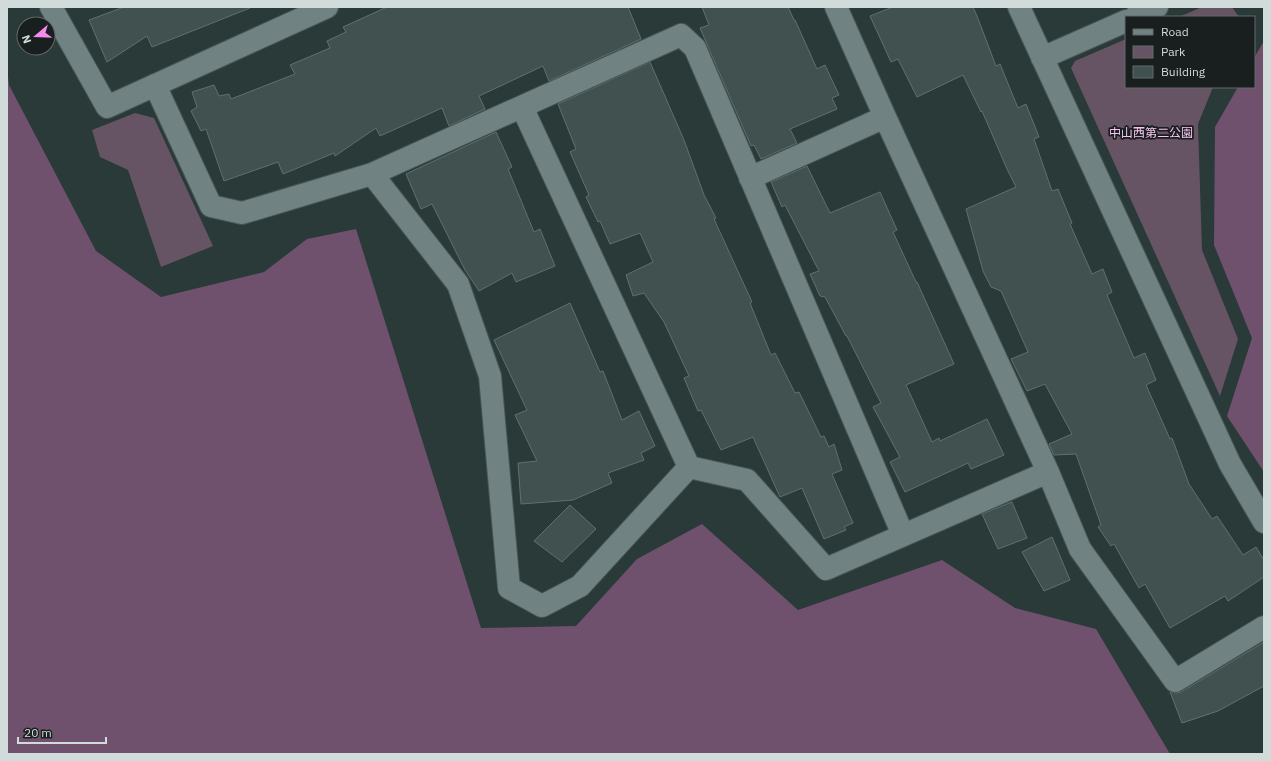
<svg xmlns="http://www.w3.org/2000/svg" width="1271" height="761" font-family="'IBM Plex Sans','Noto Sans JP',sans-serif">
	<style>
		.green { fill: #665464 }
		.forest { fill: #70516d }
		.building { fill: #405150; stroke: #5f706f }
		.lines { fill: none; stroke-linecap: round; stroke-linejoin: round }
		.minor-casing { stroke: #475554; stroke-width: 24 }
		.minor { stroke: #708281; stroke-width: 22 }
		.labels { text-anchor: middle; stroke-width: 3.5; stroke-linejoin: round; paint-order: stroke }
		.park-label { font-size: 12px; fill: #f8c2f3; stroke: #181f1e }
	</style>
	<rect width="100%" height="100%" fill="#293a38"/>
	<path class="green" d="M 1202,7 L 1232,7 L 1239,17 L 1179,17 Z
		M 1126,39 L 1126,87 L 1213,87 L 1198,124 L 1202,250 L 1238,339 L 1220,396 L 1071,68 L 1075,61 Z
		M 135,113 L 154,118 L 213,246 L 161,267 L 128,170 L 100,157 L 92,130 Z"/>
	<path class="forest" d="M 1264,41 L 1264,472 L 1227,416 L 1252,338 L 1214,245 L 1215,127 L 1238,87 L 1254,87 L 1254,58 Z
		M 7,68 L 9,85 L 96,251 L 161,297 L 264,272 L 307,239 L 356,229 L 481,628 L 576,626 L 637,559 L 702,524 L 798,610 L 942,560 L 1015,608 L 1096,629 L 1170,754 L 7,754 Z"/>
	<path class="building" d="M 124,7 L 250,7 L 250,8 L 152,47 L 147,36 L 107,62 L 89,20 Z
		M 387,7 L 628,7 L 641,39 L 549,81 L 543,66 L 479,96 L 485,109 L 449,126 L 442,108 L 380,136 L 376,128 L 335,156 L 334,153 L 283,174 L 278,162 L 224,181 L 206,129 L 201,131 L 191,111 L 197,107 L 192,92 L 214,85 L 219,96 L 229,94 L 231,99 L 295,74 L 290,65 L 330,48 L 327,41 L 346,32 L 343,27 Z
		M 702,7 L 788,7 L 794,20 L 795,20 L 817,69 L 825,65 L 839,95 L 832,98 L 837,109 L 790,129 L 797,143 L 761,159 L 754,145 L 751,146 L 700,28 L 709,25 Z
		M 893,7 L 973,7 L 977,16 L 996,66 L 1000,64 L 1018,108 L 1026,104 L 1039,137 L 1034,139 L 1052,191 L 1058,189 L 1072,223 L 1070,224 L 1092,274 L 1103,269 L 1112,292 L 1107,295 L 1134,358 L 1145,353 L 1156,380 L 1146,385 L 1170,439 L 1172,438 L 1189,484 L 1212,519 L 1217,516 L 1243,555 L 1256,547 L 1264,560 L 1264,577 L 1228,601 L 1225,596 L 1170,628 L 1145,584 L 1139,588 L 1114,544 L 1111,546 L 1098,527 L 1101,525 L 1076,454 L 1054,455 L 1049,444 L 1072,434 L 1045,384 L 1027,391 L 1011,359 L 1028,352 L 1001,291 L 991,287 L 983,271 L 966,209 L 1016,187 L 1007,169 L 982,111 L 981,112 L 963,75 L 917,97 L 898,59 L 891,62 L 870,16 Z
		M 650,62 L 684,140 L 704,195 L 716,218 L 714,219 L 752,302 L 750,303 L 771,355 L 775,353 L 795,393 L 799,392 L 821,437 L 824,436 L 829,447 L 834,444 L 842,470 L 832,474 L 853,523 L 844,527 L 846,530 L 824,539 L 802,488 L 780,497 L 753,437 L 721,450 L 701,410 L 698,411 L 684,378 L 689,376 L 664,322 L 644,293 L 633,296 L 626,275 L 653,262 L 640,233 L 610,244 L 600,221 L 598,222 L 586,197 L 589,195 L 570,152 L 576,149 L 558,104 Z
		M 496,132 L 512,167 L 508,169 L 534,232 L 540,229 L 555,266 L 516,282 L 512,273 L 479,291 L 465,270 L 432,204 L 421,209 L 406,174 Z
		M 807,166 L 830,213 L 880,192 L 897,230 L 893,232 L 916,282 L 917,282 L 954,364 L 906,385 L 932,442 L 939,438 L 940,441 L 987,419 L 1004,455 L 971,469 L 968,463 L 905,492 L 890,462 L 900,457 L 873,407 L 881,403 L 847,336 L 846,336 L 825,297 L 820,296 L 810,274 L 819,271 L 785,205 L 782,207 L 771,182 Z
		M 570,303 L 600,372 L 603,371 L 622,420 L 639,411 L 655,446 L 641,453 L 644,460 L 608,473 L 612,483 L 573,500 L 521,504 L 518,463 L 537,461 L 515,415 L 527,410 L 494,340 Z
		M 1012,502 L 1027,538 L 998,549 L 982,514 Z
		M 570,505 L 596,529 L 562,562 L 534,541 Z
		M 1052,537 L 1070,580 L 1044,591 L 1022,552 Z
		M 1264,642 L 1264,686 L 1218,711 L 1182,723 L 1170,692 L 1176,693 L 1181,692 Z"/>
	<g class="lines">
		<g class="minor-casing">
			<path id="minor" d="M 51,7 L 107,107 L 327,7
				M 836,7 L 885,117 L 1048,472 L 1080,549 L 1175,681 L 1264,627
				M 1019,7 L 1230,464 L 1264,522
				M 1135,17 L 1157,7
				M 1042,58 L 1126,21
				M 155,85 L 211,206 L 242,213 L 372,174 L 681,35 L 695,48 L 903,535
				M 522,107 L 689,467
				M 372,174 L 458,284 L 490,376 L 509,588 L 542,606 L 580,586 L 689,467 L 747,480 L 826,569 L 1048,472
				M 750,178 L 885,117"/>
		</g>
		<use href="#minor" class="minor"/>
	</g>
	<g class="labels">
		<g class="park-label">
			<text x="1151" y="137">中山西第二公園</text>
		</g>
	</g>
	<rect width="1271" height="761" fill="none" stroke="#d1dbda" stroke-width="16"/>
	<rect x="1125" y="16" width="130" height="72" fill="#181f1e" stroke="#626a69"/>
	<rect x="1133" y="29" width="20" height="6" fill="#708281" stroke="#626a69"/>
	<text x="1161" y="36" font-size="12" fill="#d1dbda">Road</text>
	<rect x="1133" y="46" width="20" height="12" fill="#665464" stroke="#626a69"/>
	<text x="1161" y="56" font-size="12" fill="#d1dbda">Park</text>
	<rect x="1133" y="66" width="20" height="12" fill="#405150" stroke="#626a69"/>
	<text x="1161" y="76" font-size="12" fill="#d1dbda">Building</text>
	<g transform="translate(36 36) rotate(251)"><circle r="19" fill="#181f1e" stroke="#626a69"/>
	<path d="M0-3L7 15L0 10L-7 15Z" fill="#f589ee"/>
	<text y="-6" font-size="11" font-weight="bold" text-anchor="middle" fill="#d1dbda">N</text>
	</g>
	<path d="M18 737v6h88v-6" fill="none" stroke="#d1dbda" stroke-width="2"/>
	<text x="24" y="737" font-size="12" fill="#d1dbda" stroke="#181f1e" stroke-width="3" paint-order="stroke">20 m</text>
</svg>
